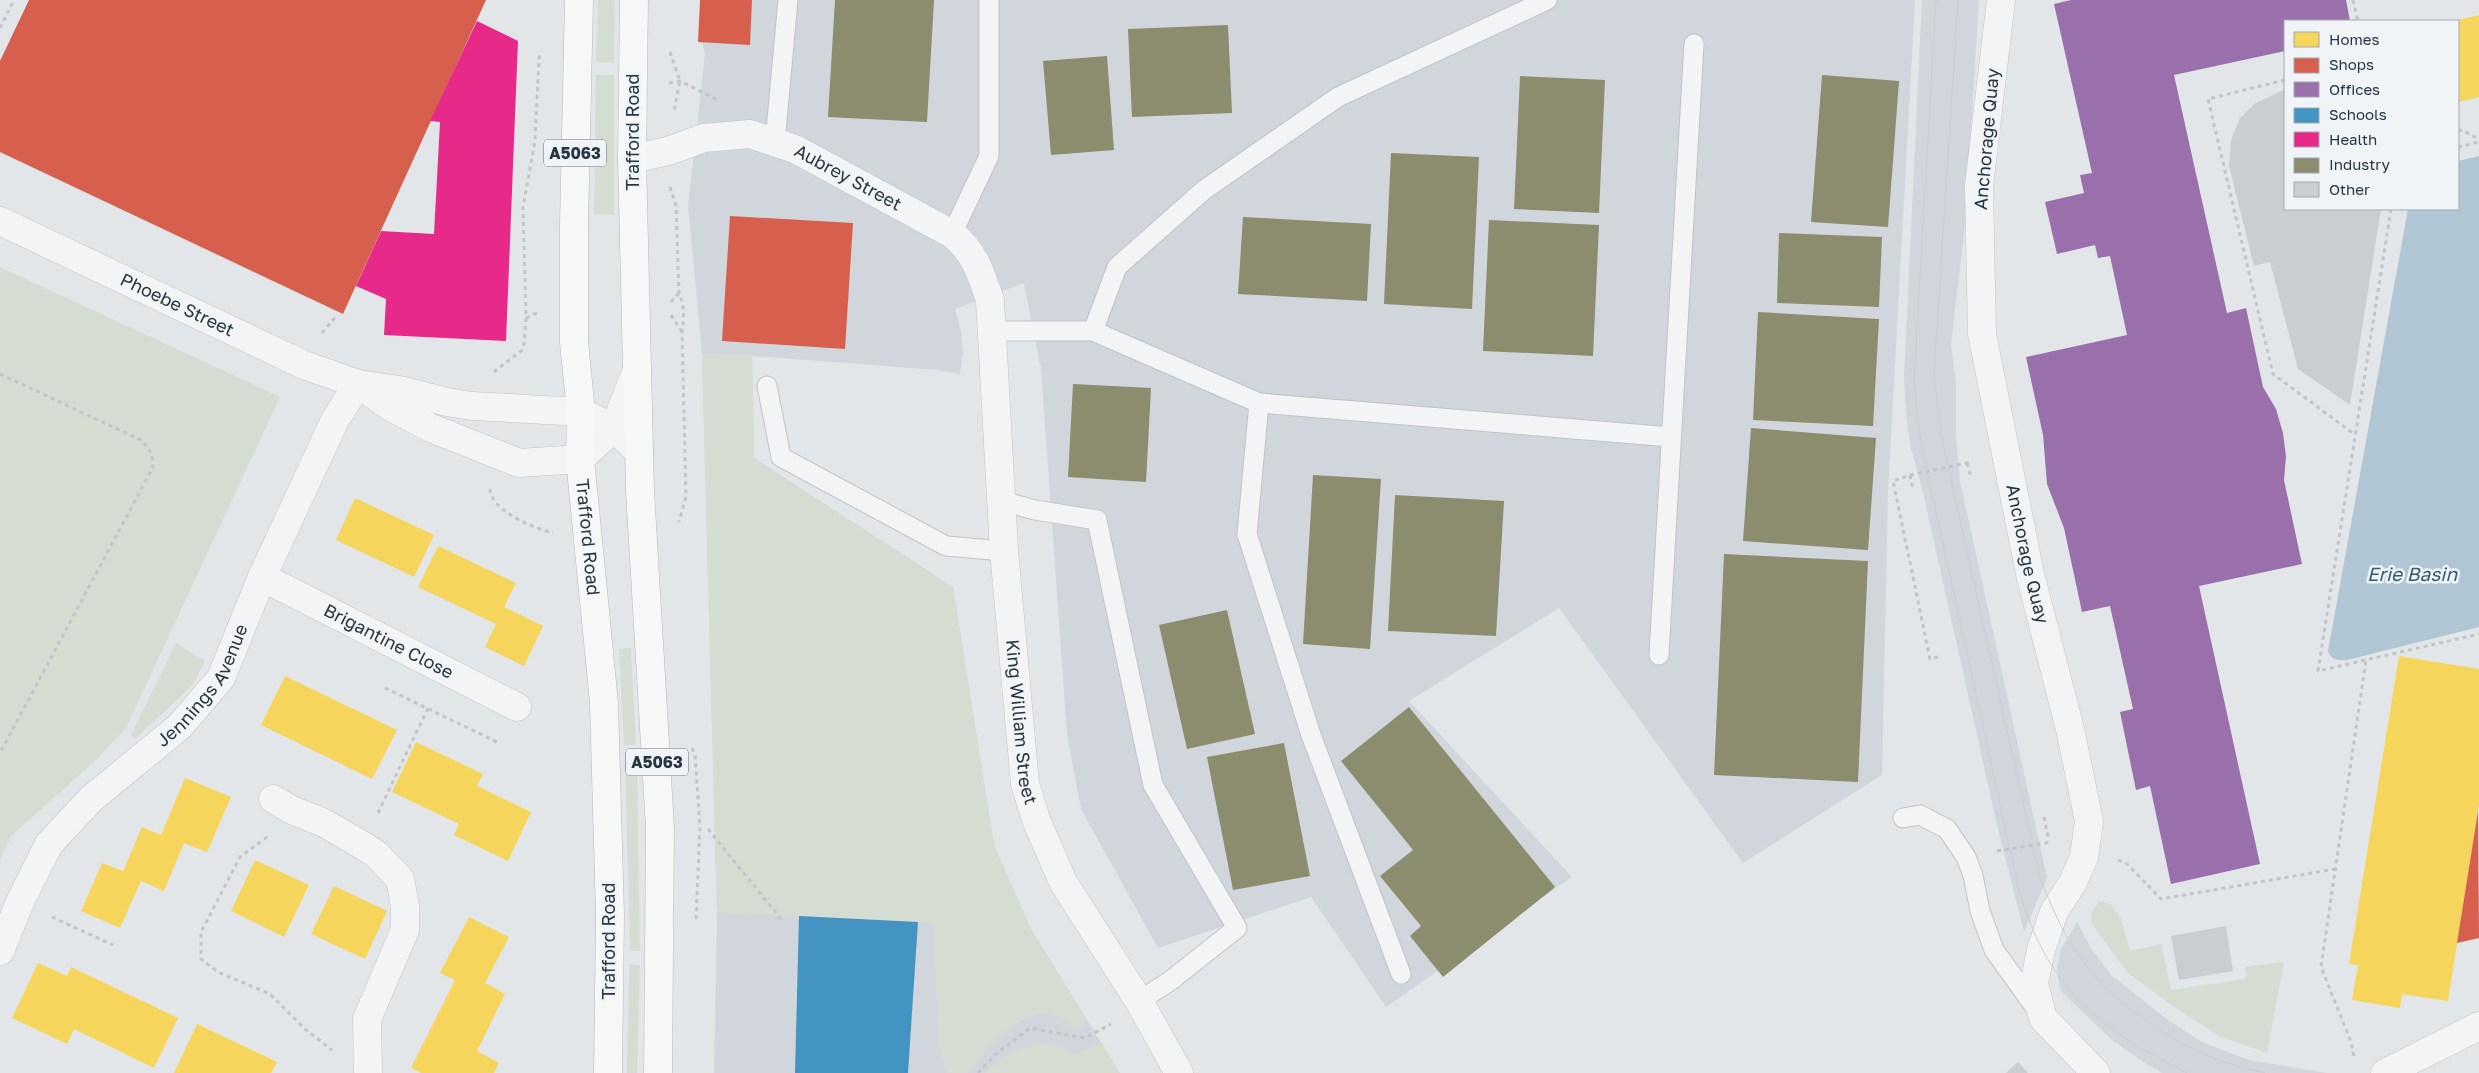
<svg xmlns="http://www.w3.org/2000/svg" width="2479" height="1073" font-family="'Golos Text',sans-serif">
	<style>
		.built { fill: #d0d6db }
		.green { fill: #d5ddd3 }
		.water { fill: #b0c6d4 }
		.homes { fill: #f6d55c }
		.shops { fill: #d6604d }
		.offices { fill: #9970ab }
		.schools { fill: #4393c3 }
		.health { fill: #e7298a }
		.industry { fill: #8c8c6e }
		.building { fill: #cbced0 }
		.lines { fill: none; stroke-linecap: round; stroke-linejoin: round }
		.service-casing { stroke: #c1c4c6; stroke-width: 21 }
		.minor-casing { stroke: #c1c4c6; stroke-width: 29 }
		.tertiary-casing { stroke: #c1c4c6; stroke-width: 29 }
		.trunk-casing { stroke: #b5b9bd; stroke-width: 29 }
		.path { stroke: #c1c5c8; stroke-width: 3; stroke-dasharray: 4 4; stroke-linecap: butt }
		.service { stroke: #f2f4f5; stroke-width: 19 }
		.minor { stroke: #f2f4f5; stroke-width: 28 }
		.tertiary { stroke: #f2f4f5; stroke-width: 28 }
		.trunk { stroke: #f6f7f7; stroke-width: 28 }
		.tram { stroke: #cbced0; stroke-width: 1 }
		.labels { text-anchor: middle; stroke-width: 5; stroke-linejoin: round; paint-order: stroke }
		.shield { fill: #f0f4f7; stroke: #646e79; stroke-width: 1 }
		.shield-label { font-size: 16px; font-weight: bold; fill: #283543 }
		.street-label { font-size: 18px; fill: #283543; stroke: #f0f4f7 }
		.water-label { font-size: 19px; font-style: italic; fill: #2f5b79; stroke: #f0f4f7 }
	</style>
	<rect width="100%" height="100%" fill="#e3e6e8"/>
	<path class="built" d="M 701,0 L 1915,0 L 1888,492 L 1882,775 L 1743,863 L 1559,608 L 1409,701 L 1572,877 L 1386,1007 L 1311,897 L 1158,948 L 1081,809 L 1067,734 L 1041,369 L 1024,283 L 955,309 L 961,331 L 963,352 L 960,374 L 937,370 L 752,356 L 754,458 L 953,587 L 994,845 L 1031,929 L 1120,1073 L 714,1073 L 717,913 L 702,354 L 688,206 L 705,54 L 700,35 Z
		M 1922,0 L 1979,0 L 1965,225 L 1951,345 L 1956,384 L 1956,436 L 1960,481 L 2047,878 L 2024,932 L 1997,825 L 1922,488 L 1911,449 L 1907,423 L 1904,378 Z
		M 2077,922 L 2091,948 L 2111,975 L 2168,1020 L 2202,1042 L 2249,1060 L 2326,1073 L 2162,1073 L 2148,1065 L 2112,1040 L 2060,990 L 2057,970 L 2061,949 Z"/>
	<path class="green" d="M 598,0 L 615,0 L 614,63 L 596,62 Z
		M 596,75 L 614,75 L 614,215 L 594,214 Z
		M 0,267 L 280,397 L 126,728 L 94,762 L 11,836 L 0,860 Z
		M 702,354 L 752,355 L 754,459 L 953,587 L 994,845 L 1031,929 L 1087,1021 L 1077,1030 C 1068,1024 1057,1014 1046,1013 C 1016,1011 985,1053 967,1073 L 946,1073 L 938,1038 L 934,927 L 929,922 L 717,913 Z
		M 176,643 L 205,661 L 193,685 L 135,739 L 131,735 Z
		M 631,648 L 636,745 L 624,745 L 619,649 Z
		M 625,760 L 637,760 L 640,951 L 630,951 Z
		M 2099,901 L 2111,904 L 2121,919 L 2130,951 L 2161,944 L 2171,990 L 2246,979 L 2245,967 L 2284,962 L 2267,1053 L 2219,1036 L 2170,1004 L 2128,973 L 2092,924 L 2091,914 Z
		M 629,964 L 640,965 L 637,1073 L 627,1073 Z
		M 1102,1043 L 1120,1073 L 985,1073 C 1001,1058 1029,1038 1052,1045 C 1060,1047 1067,1051 1074,1054 Z"/>
	<path class="water" d="M 2479,156 L 2479,627 L 2347,660 C 2338,661 2331,660 2328,651 L 2408,209 L 2458,209 L 2458,161 Z"/>
	<path class="homes" d="M 2479,15 L 2479,97 L 2458,102 L 2458,20 Z
		M 355,498 L 434,535 L 414,577 L 336,540 Z
		M 438,546 L 516,583 L 504,607 L 543,626 L 524,666 L 485,647 L 496,624 L 418,587 Z
		M 2399,656 L 2479,669 L 2479,804 L 2448,1001 L 2402,994 L 2400,1008 L 2352,1000 L 2358,965 L 2349,964 Z
		M 285,676 L 397,730 L 372,779 L 261,725 Z
		M 416,742 L 483,774 L 477,786 L 531,812 L 508,861 L 454,835 L 459,824 L 392,792 Z
		M 185,778 L 231,797 L 207,852 L 184,843 L 164,891 L 141,881 L 120,928 L 81,911 L 102,863 L 123,871 L 142,827 L 161,835 Z
		M 255,860 L 309,885 L 284,937 L 231,911 Z
		M 334,886 L 387,911 L 365,959 L 311,934 Z
		M 469,917 L 509,937 L 485,983 L 505,994 L 477,1051 L 499,1063 L 494,1073 L 421,1073 L 411,1068 L 455,980 L 440,973 Z
		M 38,963 L 67,976 L 71,967 L 178,1018 L 154,1068 L 74,1029 L 67,1044 L 12,1018 Z
		M 197,1024 L 277,1062 L 271,1073 L 174,1073 Z"/>
	<path class="shops" d="M 29,0 L 486,0 L 343,314 L 0,152 L 0,61 Z
		M 700,0 L 752,0 L 750,45 L 698,42 Z
		M 730,216 L 853,223 L 845,349 L 722,341 Z
		M 2478,811 L 2479,938 L 2457,943 Z"/>
	<path class="offices" d="M 2071,0 L 2346,0 L 2350,21 L 2285,21 L 2285,51 L 2174,75 L 2227,313 L 2246,308 L 2263,387 L 2276,409 L 2283,433 L 2286,457 L 2284,480 L 2302,564 L 2199,586 L 2260,864 L 2171,884 L 2150,786 L 2136,790 L 2120,712 L 2133,709 L 2110,606 L 2082,612 L 2064,528 L 2047,484 L 2043,435 L 2026,357 L 2127,335 L 2110,256 L 2098,258 L 2095,245 L 2057,254 L 2045,202 L 2084,193 L 2080,175 L 2092,173 L 2054,4 Z"/>
	<path class="schools" d="M 799,916 L 918,922 L 908,1073 L 795,1073 Z"/>
	<path class="health" d="M 477,21 L 518,41 L 506,341 L 384,335 L 386,299 L 356,286 L 381,231 L 434,234 L 440,122 L 430,121 Z"/>
	<path class="industry" d="M 835,0 L 934,0 L 927,122 L 828,117 Z
		M 1228,25 L 1232,113 L 1132,117 L 1128,29 Z
		M 1107,56 L 1114,150 L 1051,155 L 1043,61 Z
		M 1822,75 L 1899,81 L 1888,227 L 1811,222 Z
		M 1520,76 L 1605,80 L 1599,213 L 1514,209 Z
		M 1391,153 L 1479,157 L 1472,309 L 1384,304 Z
		M 1243,217 L 1371,224 L 1367,301 L 1238,294 Z
		M 1489,220 L 1599,225 L 1593,356 L 1483,351 Z
		M 1779,233 L 1882,237 L 1879,307 L 1777,303 Z
		M 1758,312 L 1879,319 L 1873,426 L 1753,420 Z
		M 1073,384 L 1151,388 L 1146,482 L 1068,477 Z
		M 1751,428 L 1876,438 L 1868,550 L 1743,541 Z
		M 1313,475 L 1381,479 L 1370,649 L 1303,644 Z
		M 1395,495 L 1504,501 L 1496,636 L 1388,631 Z
		M 1724,554 L 1868,561 L 1858,782 L 1714,775 Z
		M 1227,610 L 1255,734 L 1187,749 L 1159,625 Z
		M 1409,707 L 1555,887 L 1443,977 L 1410,936 L 1421,926 L 1380,876 L 1413,850 L 1341,761 Z
		M 1284,743 L 1310,876 L 1233,890 L 1207,757 Z"/>
	<path class="building" d="M 2285,89 L 2285,209 L 2381,209 L 2350,405 L 2298,369 L 2270,262 L 2254,266 L 2229,166 L 2231,140 L 2240,118 L 2254,104 Z
		M 2226,926 L 2233,971 L 2179,980 L 2171,936 Z
		M 2018,1062 L 2028,1073 L 2006,1073 Z"/>
	<g class="lines">
		<g class="service-casing">
			<path id="service" d="M 775,142 L 788,0
				M 952,234 L 989,156 L 989,0
				M 992,331 L 1093,331 L 1259,403 L 1671,437
				M 1093,331 L 1117,267 L 1204,190 L 1338,97 L 1547,0
				M 767,386 L 781,457 L 946,546 L 1004,551
				M 1259,403 L 1247,534 L 1311,735 L 1401,974
				M 1002,501 L 1035,510 L 1097,520 L 1153,785 L 1237,928 L 1170,981 L 1139,1001
				M 1659,655 L 1694,44
				M 1903,818 L 1920,815 L 1947,829 L 1966,857 L 1973,875 L 1980,911 L 1994,950 L 2035,1007"/>
		</g>
		<g class="minor-casing">
			<g id="minor">
				<path id="s1" d="M 2001,0 L 1979,186 L 1982,334 L 2030,574 L 2070,729 L 2089,821 L 2084,857 L 2073,882 L 2054,912 L 2041,950 L 2034,984 L 2043,1018 L 2096,1073"/>
				<path id="s2" d="M 632,159 L 668,151 L 704,138 L 750,134 L 795,149 L 952,234 C 974,251 981,273 990,300 L 1004,551 L 1025,784 L 1037,822 L 1063,882 L 1139,1001 L 1179,1073"/>
				<path id="s3" d="M 262,577 L 517,707"/>
				<path d="M 273,799 L 292,810 L 324,823 L 362,845 L 376,854 L 400,879 L 405,906 L 405,930 L 367,1019 L 368,1073"/>
				<path id="s4" d="M 0,951 L 20,902 L 49,844 L 91,799 L 180,726 L 221,678 L 262,577 L 335,420 L 358,384"/>
				<path d="M 2385,1073 L 2479,1026"/>
			</g>
		</g>
		<g class="tertiary-casing">
			<g id="tertiary">
				<path id="s5" d="M 0,221 L 304,365 L 358,384 L 400,390 L 447,402 L 472,406 L 581,412 L 614,428 L 639,452"/>
				<path d="M 363,387 L 391,407 L 431,428 L 519,463 L 580,459 L 614,428 L 637,370"/>
			</g>
		</g>
		<g class="trunk-casing">
			<g id="trunk">
				<path id="s6" d="M 579,0 L 574,225 L 574,342 L 581,412 L 580,459 L 604,703 L 610,915 L 608,1073"/>
				<path d="M 634,0 L 632,159 L 640,491 L 660,828 L 658,1073"/>
			</g>
		</g>
		<path class="path" d="M 2353,0 L 2358,21
			M 0,28 L 14,0
			M 670,52 L 680,81 L 674,111
			M 2285,80 L 2208,99 L 2273,374 L 2354,434
			M 669,83 L 680,81 L 720,101
			M 2458,131 L 2462,130 L 2479,139
			M 2458,147 L 2479,142
			M 670,187 L 676,205 L 679,293 C 685,306 684,318 682,332 L 686,497 L 679,522
			M 2391,209 L 2318,671 L 2479,634
			M 671,302 L 679,293
			M 671,315 L 682,332
			M 526,318 L 539,312
			M 322,333 L 337,315
			M 494,372 L 522,350 L 524,344 L 526,318 L 523,207 L 535,141 L 539,58 L 541,54
			M 0,374 L 143,441 L 152,455 L 153,467 L 0,753
			M 1967,463 L 1971,477
			M 1910,475 L 1913,490
			M 490,489 C 491,511 534,528 553,533
			M 1938,657 L 1930,659 L 1893,481 L 1910,475 L 1971,462
			M 385,688 L 497,742
			M 692,748 L 695,755 L 700,826 L 696,921
			M 378,813 L 428,708
			M 2044,817 L 2049,841
			M 708,829 L 781,919
			M 267,837 L 240,857 L 201,932 L 201,959 L 218,972 L 270,994 L 305,1029 L 332,1050
			M 1997,851 L 2052,842
			M 2118,860 L 2127,864 L 2161,899 L 2335,869
			M 52,917 L 113,945
			M 2354,1056 L 2351,1042 L 2321,967 L 2366,660
			M 978,1073 L 996,1054 L 1030,1028 L 1085,1038 L 1111,1024"/>
		<use href="#service" class="service"/>
		<use href="#minor" class="minor"/>
		<use href="#tertiary" class="tertiary"/>
		<use href="#trunk" class="trunk"/>
		<path class="tram" d="M 1936,0 L 1914,380 L 1917,420 L 1927,471 L 2018,886 C 2046,987 2096,1027 2187,1073
			M 1958,0 L 1934,374 L 1941,434 L 1948,466 L 2040,878 C 2051,905 2062,932 2079,956 C 2120,1014 2197,1061 2265,1073"/>
	</g>
	<g class="labels">
		<g class="shield">
			<rect x="544" y="139.5" width="62" height="27" rx="4"/>
			<rect x="626" y="748.5" width="62" height="27" rx="4"/>
		</g>
		<g class="shield-label">
			<text x="575" y="159">A5063</text>
			<text x="657" y="768">A5063</text>
		</g>
		<g class="street-label">
			<text transform="translate(633 132) rotate(-90)" y="6">Trafford Road</text>
			<text transform="translate(1987 139) rotate(-85)" y="6">Anchorage Quay</text>
			<text dy="6" stroke="none"><textPath href="#s2" startOffset="229">Aubrey Street</textPath></text>
			<text dy="6" stroke="none"><textPath href="#s5" startOffset="196">Phoebe Street</textPath></text>
			<text dy="6" stroke="none"><textPath href="#s6" startOffset="538">Trafford Road</textPath></text>
			<text dy="6" stroke="none"><textPath href="#s1" startOffset="560">Anchorage Quay</textPath></text>
			<text dy="6" stroke="none"><textPath href="#s3" startOffset="142">Brigantine Close</textPath></text>
			<text dy="6" stroke="none"><textPath href="#s4" startOffset="341">Jennings Avenue</textPath></text>
			<text dy="6" stroke="none"><textPath href="#s2" startOffset="848">King William Street</textPath></text>
			<text transform="translate(609 941) rotate(-90)" y="6">Trafford Road</text>
		</g>
		<g class="water-label">
			<text x="2412" y="581">Erie Basin</text>
		</g>
	</g>
	<rect x="2284" y="20" width="175" height="190" fill="#f0f4f7" stroke="#a0a8af"/>
	<rect x="2294" y="32" width="25" height="15" fill="#f6d55c" stroke="#a0a8af"/>
	<text x="2329" y="45" font-size="15" fill="#283543">Homes</text>
	<rect x="2294" y="58" width="25" height="15" fill="#d6604d" stroke="#a0a8af"/>
	<text x="2329" y="70" font-size="15" fill="#283543">Shops</text>
	<rect x="2294" y="82" width="25" height="15" fill="#9970ab" stroke="#a0a8af"/>
	<text x="2329" y="95" font-size="15" fill="#283543">Offices</text>
	<rect x="2294" y="108" width="25" height="15" fill="#4393c3" stroke="#a0a8af"/>
	<text x="2329" y="120" font-size="15" fill="#283543">Schools</text>
	<rect x="2294" y="132" width="25" height="15" fill="#e7298a" stroke="#a0a8af"/>
	<text x="2329" y="145" font-size="15" fill="#283543">Health</text>
	<rect x="2294" y="158" width="25" height="15" fill="#8c8c6e" stroke="#a0a8af"/>
	<text x="2329" y="170" font-size="15" fill="#283543">Industry</text>
	<rect x="2294" y="182" width="25" height="15" fill="#cbced0" stroke="#a0a8af"/>
	<text x="2329" y="195" font-size="15" fill="#283543">Other</text>
</svg>
